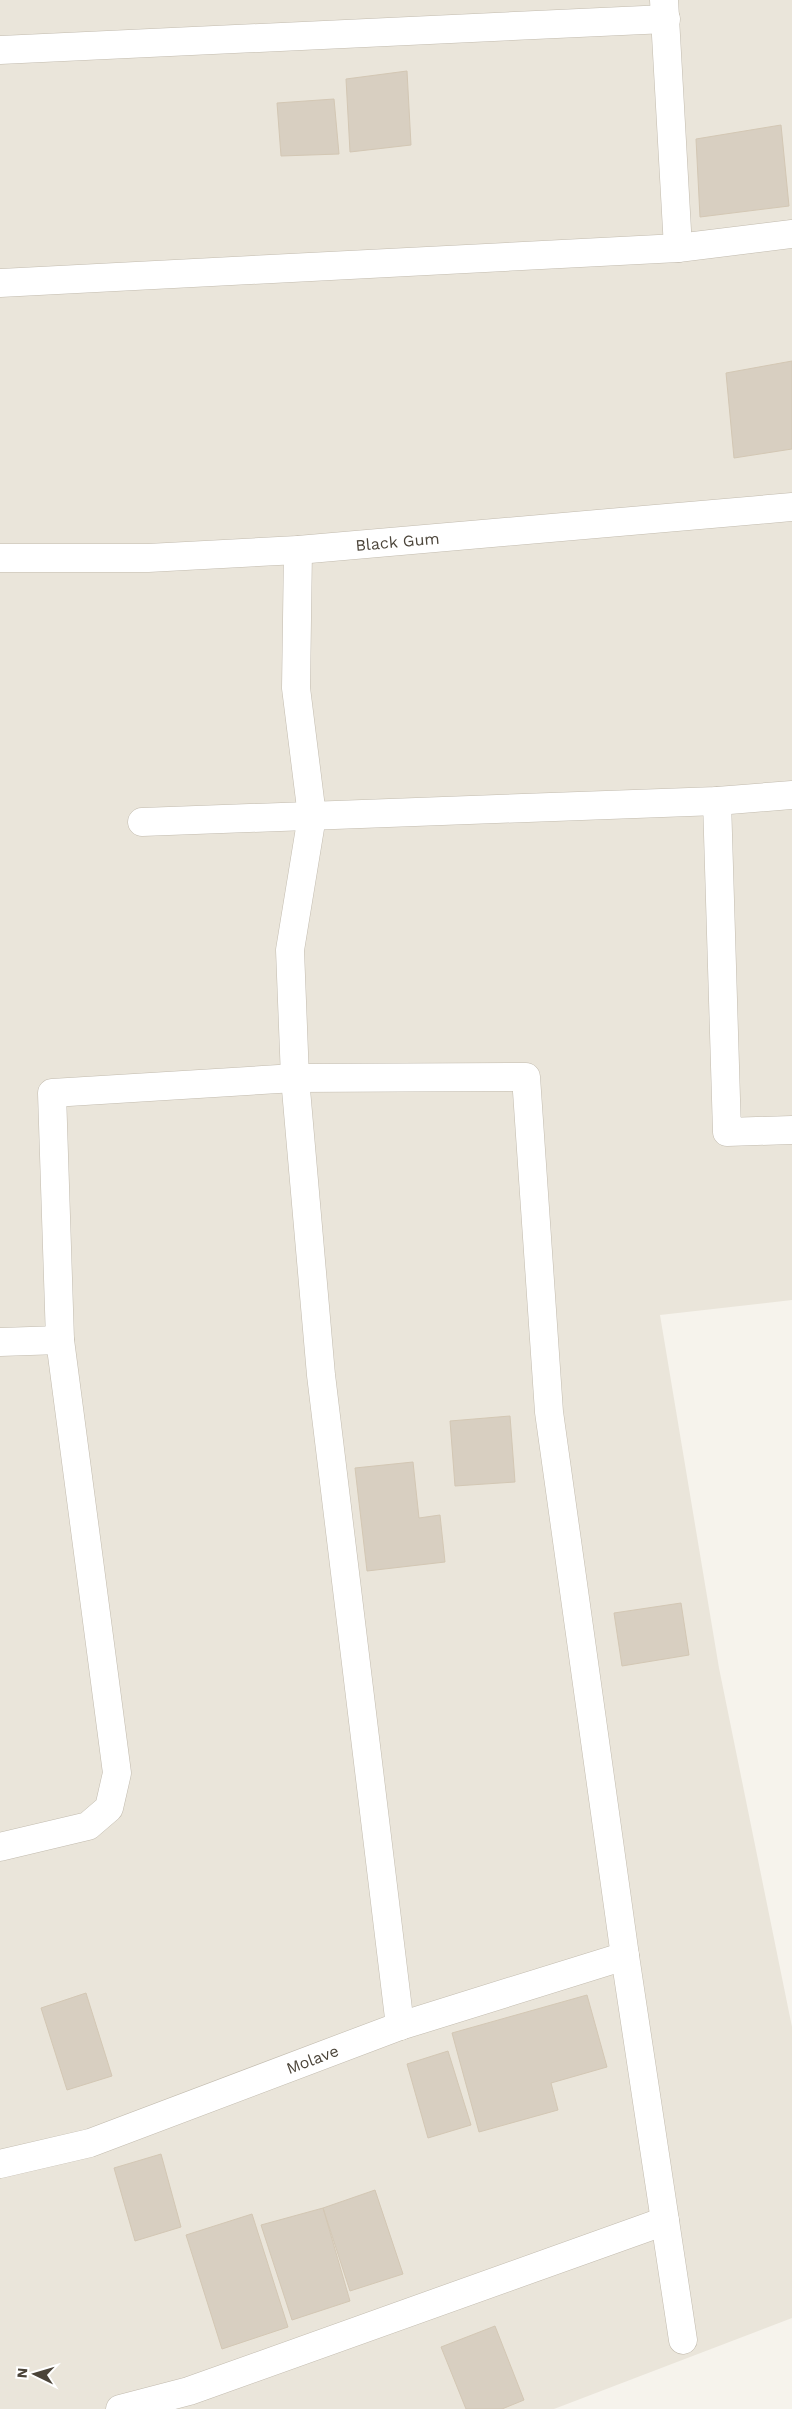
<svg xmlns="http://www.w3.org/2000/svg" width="792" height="2409" font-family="'Work Sans',sans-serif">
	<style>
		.residential { fill: #eae5da }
		.building { fill: #d8cfc1; stroke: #d3c7b4 }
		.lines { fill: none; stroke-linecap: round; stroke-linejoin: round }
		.minor-casing { stroke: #c2bbae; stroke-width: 29 }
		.minor { stroke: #fff; stroke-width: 28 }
		.labels { text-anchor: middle; stroke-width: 4; stroke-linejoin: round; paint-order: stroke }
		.street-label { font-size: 16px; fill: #4b4439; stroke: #fff }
	</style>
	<rect width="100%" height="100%" fill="#f6f3ec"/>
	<path class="residential" d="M 0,0 L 792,0 L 792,1300 L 660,1315 L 719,1668 L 792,2027 L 792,2318 L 554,2409 L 0,2409 Z"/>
	<path class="building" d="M 407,71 L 411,145 L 350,152 L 346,79 Z
		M 334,99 L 339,154 L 281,156 L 277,103 Z
		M 781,125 L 789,206 L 700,217 L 696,139 Z
		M 792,361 L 792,449 L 734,458 L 726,373 Z
		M 510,1416 L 515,1482 L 455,1486 L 450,1421 Z
		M 413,1462 L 419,1518 L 440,1515 L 445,1562 L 367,1571 L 355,1468 Z
		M 681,1603 L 689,1655 L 622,1666 L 614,1613 Z
		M 86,1993 L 112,2076 L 67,2090 L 41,2008 Z
		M 587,1995 L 607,2067 L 551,2083 L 558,2110 L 479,2132 L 452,2033 Z
		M 448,2051 L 471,2125 L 428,2138 L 407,2064 Z
		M 161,2154 L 181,2227 L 135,2241 L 114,2168 Z
		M 375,2190 L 403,2274 L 350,2291 L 323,2208 Z
		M 323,2208 L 350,2301 L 292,2320 L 261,2225 Z
		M 252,2214 L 288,2327 L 222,2349 L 186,2235 Z
		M 495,2326 L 524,2400 L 502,2409 L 466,2409 L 441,2347 Z"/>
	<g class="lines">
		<g class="minor-casing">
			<g id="minor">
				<path d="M 664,0 L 678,248"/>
				<path d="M 0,50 L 666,19"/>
				<path d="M 0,283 L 678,248 L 792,234"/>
				<path d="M 298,550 L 296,688 L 312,816 L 290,950 L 295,1078 L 321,1375 L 400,2026"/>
				<path id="s1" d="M 0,558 L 148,558 L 298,550 L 792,507"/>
				<path d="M 717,801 L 727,1132 L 792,1130"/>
				<path d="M 142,822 L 717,801 L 792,795"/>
				<path d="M 0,1342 L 60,1340"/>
				<path d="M 0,1847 L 88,1826 L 109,1808 L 117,1773 L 60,1340 L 52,1093 L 295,1078 L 526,1077 L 549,1412 L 625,1956 L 683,2340"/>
				<path id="s2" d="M 0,2164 L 90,2143 L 400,2026 L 625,1956"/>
				<path d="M 120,2409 L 189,2391 L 665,2221"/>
			</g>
		</g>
		<use href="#minor" class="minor"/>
	</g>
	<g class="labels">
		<g class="street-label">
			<text dy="6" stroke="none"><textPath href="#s1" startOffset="398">Black Gum</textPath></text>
			<text dy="6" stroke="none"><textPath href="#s2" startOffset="330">Molave</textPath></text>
		</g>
	</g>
	<g transform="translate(35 2374) rotate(275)" stroke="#ffffff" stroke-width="4" paint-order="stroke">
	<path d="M0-4L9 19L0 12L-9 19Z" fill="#4b4439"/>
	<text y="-8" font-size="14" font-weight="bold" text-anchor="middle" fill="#4b4439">N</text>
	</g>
</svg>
